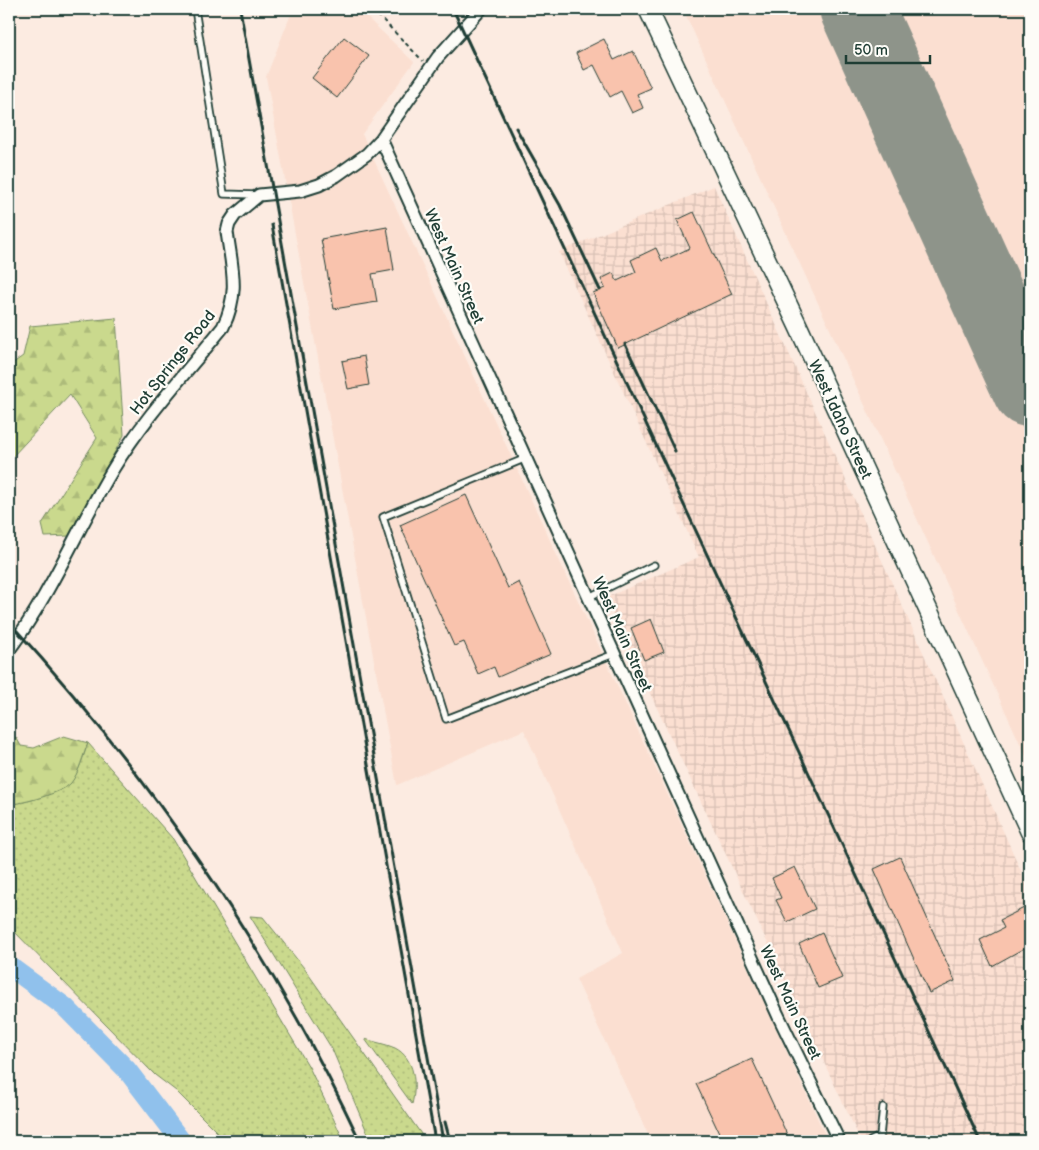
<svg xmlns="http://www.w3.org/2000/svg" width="1039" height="1150" font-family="'Balsamiq Sans',sans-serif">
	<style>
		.built { fill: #fbdfd1 }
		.industrial { fill: url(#industrial-grid) }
		.grass { fill: url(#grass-dots); stroke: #748b60 }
		.forest { fill: url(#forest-firs); stroke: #748b60 }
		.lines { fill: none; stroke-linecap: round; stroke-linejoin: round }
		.river { stroke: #90c1ec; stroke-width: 20 }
		.taxiway { stroke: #8e948a; stroke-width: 30 }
		.runway { stroke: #8e948a; stroke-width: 75 }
		.building { fill: #f9c3ad; stroke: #1f3d34 }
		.lane-casing { stroke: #1f3d34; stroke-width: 9 }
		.street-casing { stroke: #1f3d34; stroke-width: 15 }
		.primary-casing { stroke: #1f3d34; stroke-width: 21 }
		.path { stroke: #1f3d34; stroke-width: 2; stroke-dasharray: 4 4; stroke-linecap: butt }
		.lane { stroke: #fdfcf7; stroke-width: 5.5 }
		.street { stroke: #fdfcf7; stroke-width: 11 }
		.primary { stroke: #fdfcf7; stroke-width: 18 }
		.rail { stroke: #1f3d34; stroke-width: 3 }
		.labels { text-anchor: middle; stroke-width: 4.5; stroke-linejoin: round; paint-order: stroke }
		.street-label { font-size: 16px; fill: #1f3d34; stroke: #fdfcf7 }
	</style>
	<defs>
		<pattern id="industrial-grid" width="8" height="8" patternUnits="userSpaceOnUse" patternTransform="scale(1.25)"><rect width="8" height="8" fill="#fbdfd1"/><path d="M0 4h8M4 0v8" fill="none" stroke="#d7c0b4"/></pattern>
		<pattern id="grass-dots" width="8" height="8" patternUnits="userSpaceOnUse" patternTransform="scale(1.25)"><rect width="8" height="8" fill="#cad98d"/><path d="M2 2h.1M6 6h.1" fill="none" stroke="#adbb7a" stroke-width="1.8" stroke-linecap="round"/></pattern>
		<pattern id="forest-firs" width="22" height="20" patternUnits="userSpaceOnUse" patternTransform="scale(1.25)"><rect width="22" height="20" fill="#cad98d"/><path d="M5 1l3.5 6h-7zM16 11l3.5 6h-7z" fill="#adbb7a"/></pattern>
	</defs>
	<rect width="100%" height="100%" fill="#fcebe1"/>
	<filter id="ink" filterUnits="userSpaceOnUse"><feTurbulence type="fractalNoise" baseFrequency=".02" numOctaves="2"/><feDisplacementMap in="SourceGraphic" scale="10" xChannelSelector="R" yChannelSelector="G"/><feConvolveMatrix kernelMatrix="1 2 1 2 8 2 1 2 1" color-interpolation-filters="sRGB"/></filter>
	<g filter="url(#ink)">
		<path class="built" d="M 293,9 L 358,9 L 414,62 L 362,134 L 828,1141 L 651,1141 L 576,979 L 623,953 L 524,730 L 397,785 L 266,77 Z
			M 683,9 L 1030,9 L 1030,765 Z"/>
		<path class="industrial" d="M 714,186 L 1030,891 L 1030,1141 L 861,1141 L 605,598 L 699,557 L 559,252 Z"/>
		<path class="grass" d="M 88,743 L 173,839 L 309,1067 L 344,1141 L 226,1141 L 176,1091 L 155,1075 L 9,926 L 9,804 C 24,804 64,792 73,779 C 80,769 84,754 88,743 Z
			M 250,916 L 263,917 L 304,968 L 426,1141 L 371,1141 L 332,1049 Z
			M 365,1039 C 374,1042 386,1044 395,1048 C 415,1058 417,1085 412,1104 Z"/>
		<path class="forest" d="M 116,318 L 124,435 L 69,536 L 45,537 L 42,524 L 97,438 L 70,395 L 11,458 L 9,456 L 9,366 L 23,356 L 30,326 Z
			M 64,736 L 88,743 C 83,755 79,773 71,783 C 62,793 22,804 9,804 L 9,742 L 16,737 L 21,746 L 34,748 Z"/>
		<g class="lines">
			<path class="river" d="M 9,966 L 65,1007 L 127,1070 L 181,1141"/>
			<path class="taxiway" d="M 997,316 L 1013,343 L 1030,362"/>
			<path class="runway" d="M 857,9 L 1030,390"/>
		</g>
		<path class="building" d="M 344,37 L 369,56 L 337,98 L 312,78 Z
			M 604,39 L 614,60 L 633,51 L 651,88 L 637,94 L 643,108 L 632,113 L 621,91 L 610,97 L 594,65 L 584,70 L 576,53 Z
			M 694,212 L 732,294 L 618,348 L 593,293 L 605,288 L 601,279 L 613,273 L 617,281 L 636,272 L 631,260 L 656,248 L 662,261 L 690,248 L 677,220 Z
			M 387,227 L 394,270 L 372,274 L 377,302 L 334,309 L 321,239 Z
			M 364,356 L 369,385 L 348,389 L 342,361 Z
			M 466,495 L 508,588 L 519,582 L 551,654 L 498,677 L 494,667 L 478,674 L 464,642 L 454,646 L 400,525 Z
			M 651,619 L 664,652 L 644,660 L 631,628 Z
			M 900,857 L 955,981 L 929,993 L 874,869 Z
			M 795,867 L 815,909 L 787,922 L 776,900 L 781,898 L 772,878 Z
			M 1030,905 L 1030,945 L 992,966 L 980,940 L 1004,928 L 1000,920 Z
			M 822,933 L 842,978 L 818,988 L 799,944 Z
			M 752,1059 L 790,1141 L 723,1141 L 696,1084 Z"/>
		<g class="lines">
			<g class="lane-casing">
				<path id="lane" d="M 195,9 L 224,194 L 257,195
					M 524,459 L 383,517 L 446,719 L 614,654
					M 589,597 L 654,565
					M 870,1141 L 880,1136 L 883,1107"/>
			</g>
			<g class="street-casing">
				<path id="street" d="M 381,139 L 778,1015 L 839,1141
					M 9,650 C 51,594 77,529 113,469 C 144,418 186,373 223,327 C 240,292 232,269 227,232 L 229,224 L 235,215 L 259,195 L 300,191 L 319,185 L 336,176 L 367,154 L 381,139 L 438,57 L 481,9"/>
			</g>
			<g class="primary-casing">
				<path id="primary" d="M 648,9 L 799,328 L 1030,832"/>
			</g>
			<path class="path" d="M 372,9 L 423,61"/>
			<use href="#lane" class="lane"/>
			<use href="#street" class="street"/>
			<use href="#primary" class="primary"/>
			<path class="rail" d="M 240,9 L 443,1141
				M 453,9 L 980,1141
				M 516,128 L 560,205 L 600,290
				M 272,225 L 435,1141
				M 625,344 L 675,451
				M 9,622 C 151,777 270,950 360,1141
				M 445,1122 L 450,1141"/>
		</g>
	</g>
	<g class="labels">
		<g class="street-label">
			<text transform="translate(455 266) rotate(66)" y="6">West Main Street</text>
			<text transform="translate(172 362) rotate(-52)" y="6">Hot Springs Road</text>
			<text transform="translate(841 419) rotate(65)" y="6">West Idaho Street</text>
			<text transform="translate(623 634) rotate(66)" y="6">West Main Street</text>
			<text transform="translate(791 1002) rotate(65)" y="6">West Main Street</text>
		</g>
	</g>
	<rect width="1039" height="1150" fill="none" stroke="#fdfcf7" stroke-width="30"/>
	<rect x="15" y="15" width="1009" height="1120" fill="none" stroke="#1f3d34" stroke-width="2" filter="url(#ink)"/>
	<path d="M846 55v8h84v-8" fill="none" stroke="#1f3d34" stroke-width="2.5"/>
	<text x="854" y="55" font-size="15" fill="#1f3d34" stroke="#fdfcf7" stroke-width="4" paint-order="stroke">50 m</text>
</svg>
